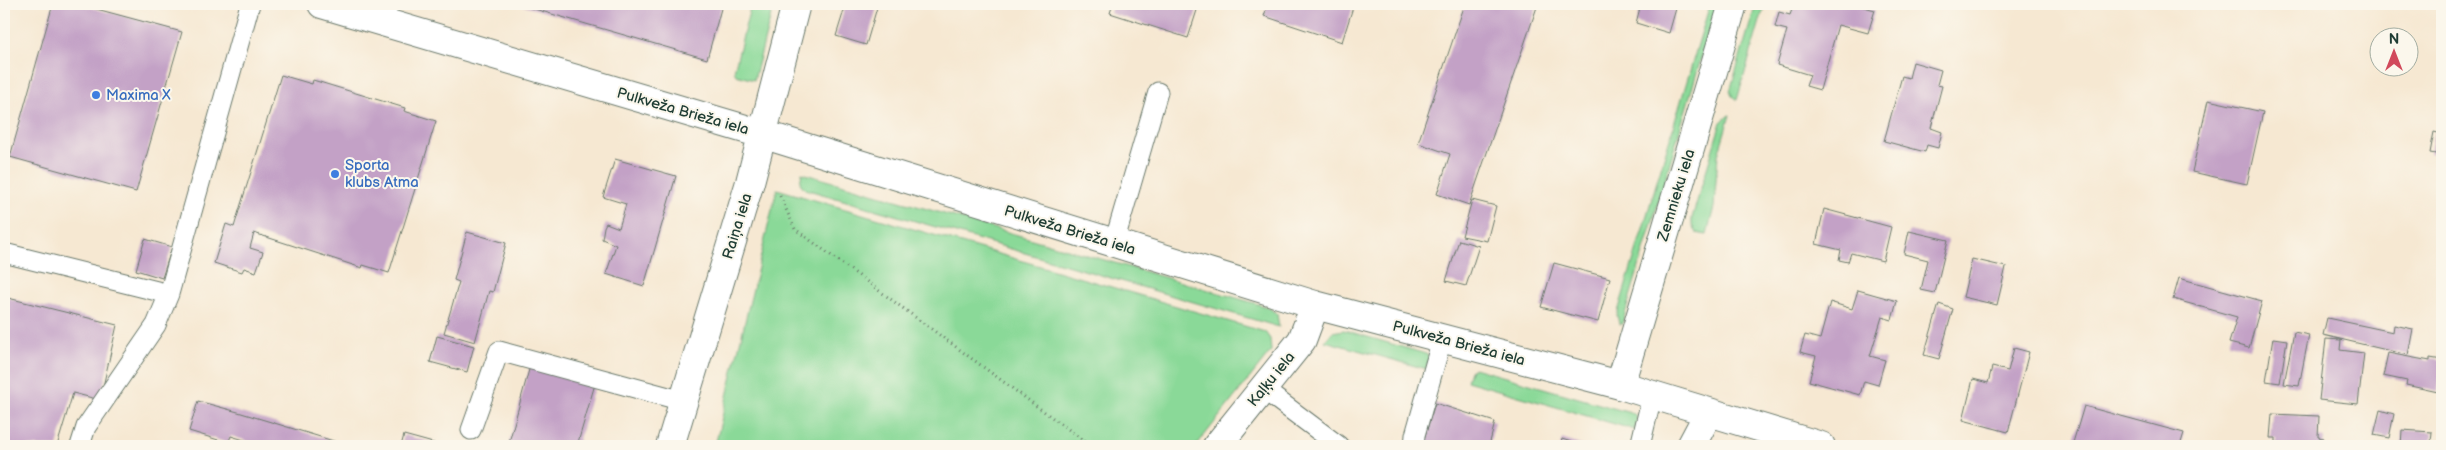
<svg xmlns="http://www.w3.org/2000/svg" width="2446" height="450" font-family="'Balsamiq Sans',sans-serif">
	<style>
		.green { fill: #8ad998; stroke: #548b66 }
		.building { fill: #c3a1c6 }
		.lines { fill: none; stroke-linecap: round; stroke-linejoin: round }
		.service-casing { stroke: #6a796b; stroke-width: 21 }
		.minor-casing { stroke: #6a796b; stroke-width: 30 }
		.path { stroke: #6a796b; stroke-width: 3; stroke-dasharray: 1 4; stroke-linecap: butt }
		.service { stroke: #fff; stroke-width: 19 }
		.minor { stroke: #fff; stroke-width: 28 }
		.shop-dot { fill: #3f7fe0; stroke: #fbf7ec; stroke-width: 2 }
		.labels { text-anchor: middle; stroke-width: 4; stroke-linejoin: round; paint-order: stroke }
		.shop-label { font-size: 15px; fill: #366cbe; stroke: #fbf7ec; text-anchor: start }
		.street-label { font-size: 15px; fill: #1f3d34; stroke: #fbf7ec }
	</style>
	<rect width="100%" height="100%" fill="#fbf7ec"/>
	<filter id="ink" filterUnits="userSpaceOnUse"><feTurbulence type="fractalNoise" baseFrequency=".02" numOctaves="2"/><feDisplacementMap in="SourceGraphic" scale="10" xChannelSelector="R" yChannelSelector="G"/><feConvolveMatrix kernelMatrix="1 2 1 2 8 2 1 2 1" color-interpolation-filters="sRGB"/></filter>
	<filter id="wash" filterUnits="userSpaceOnUse"><feTurbulence type="fractalNoise" baseFrequency=".0096" numOctaves="4" result="noise"/><feDisplacementMap in="SourceGraphic" scale="20" xChannelSelector="R" yChannelSelector="G"/><feGaussianBlur stdDeviation="1.12" result="paint"/><feColorMatrix in="noise" values="0 0 0 0 0 0 0 0 0 0 0 0 0 0 0 0 0 1.4 0 .05"/><feComposite in="paint" operator="in"/></filter>
	<g filter="url(#wash)">
		<rect width="100%" height="100%" fill="#f6e8d2"/>
		<path class="green" d="M 751,4 L 771,4 L 772,11 L 754,80 L 736,75 L 734,71 Z
			M 1710,4 L 1717,5 L 1622,324 L 1619,324 L 1617,315 Z
			M 1756,4 L 1765,4 L 1737,100 L 1732,96 L 1730,91 Z
			M 1729,115 L 1730,115 L 1718,155 L 1714,207 L 1707,235 L 1696,233 L 1692,225 L 1692,218 L 1721,122 Z
			M 802,173 L 1268,307 L 1277,314 L 1279,327 L 805,189 L 800,183 Z
			M 777,189 L 1265,332 L 1270,339 L 1271,351 L 1196,446 L 715,446 Z
			M 1344,330 L 1426,354 L 1429,356 L 1426,369 L 1325,341 L 1332,332 Z
			M 1474,368 L 1634,414 L 1637,417 L 1635,430 L 1467,381 L 1470,371 Z"/>
		<g id="blocks">
			<path class="building" d="M 53,4 L 78,4 L 182,32 L 136,192 L 10,157 Z
				M 517,4 L 719,4 L 722,5 L 707,59 Z
				M 846,4 L 878,4 L 866,45 L 836,36 Z
				M 1113,4 L 1199,4 L 1188,38 L 1110,13 Z
				M 1268,4 L 1354,4 L 1342,42 L 1264,16 Z
				M 1465,4 L 1538,4 L 1469,205 L 1437,194 L 1450,154 L 1418,143 Z
				M 1641,4 L 1686,4 L 1685,7 L 1677,5 L 1669,33 L 1636,23 Z
				M 1794,4 L 1853,4 L 1875,10 L 1868,33 L 1838,25 L 1820,90 L 1806,86 L 1810,75 L 1777,65 L 1787,30 L 1775,27 L 1779,12 L 1790,15 Z
				M 1913,62 L 1941,70 L 1937,85 L 1942,86 L 1931,128 L 1942,132 L 1938,148 L 1927,145 L 1925,152 L 1884,141 L 1902,76 L 1909,78 Z
				M 281,75 L 312,84 L 313,80 L 405,108 L 404,111 L 436,121 L 389,273 L 363,265 L 362,268 L 254,233 L 250,248 L 263,252 L 256,272 L 244,268 L 242,272 L 214,263 L 226,224 L 234,227 Z
				M 2208,100 L 2263,112 L 2247,184 L 2192,172 Z
				M 2434,132 L 2442,134 L 2442,155 L 2430,153 Z
				M 615,159 L 676,176 L 644,286 L 606,274 L 616,245 L 602,239 L 604,227 L 606,223 L 619,228 L 626,204 L 603,197 Z
				M 1472,200 L 1496,206 L 1487,241 L 1462,236 Z
				M 1824,209 L 1891,227 L 1883,261 L 1851,253 L 1848,262 L 1839,260 L 1841,250 L 1816,244 Z
				M 1909,231 L 1948,240 L 1935,293 L 1921,290 L 1928,260 L 1904,254 Z
				M 467,232 L 506,243 L 493,292 L 489,291 L 475,342 L 444,333 L 459,282 L 454,280 Z
				M 145,239 L 172,247 L 162,278 L 136,270 Z
				M 1459,240 L 1479,246 L 1466,286 L 1446,281 Z
				M 1972,259 L 2006,267 L 1997,305 L 1963,297 Z
				M 1554,263 L 1610,278 L 1598,322 L 1541,307 Z
				M 2179,278 L 2262,301 L 2249,348 L 2229,343 L 2237,317 L 2173,299 Z
				M 1858,290 L 1897,301 L 1892,320 L 1882,317 L 1870,356 L 1885,360 L 1878,385 L 1864,381 L 1860,395 L 1809,381 L 1816,356 L 1800,352 L 1805,335 L 1820,339 L 1830,302 L 1852,309 Z
				M 4,297 L 117,325 L 100,400 L 73,393 L 57,446 L 4,446 Z
				M 1939,304 L 1953,309 L 1939,359 L 1924,355 Z
				M 2327,318 L 2393,332 L 2394,325 L 2413,329 L 2408,355 L 2323,335 Z
				M 2294,332 L 2309,335 L 2299,386 L 2284,384 Z
				M 437,336 L 474,346 L 467,372 L 430,362 Z
				M 2273,338 L 2287,340 L 2280,383 L 2266,381 Z
				M 2326,339 L 2341,340 L 2340,350 L 2364,353 L 2358,404 L 2319,400 Z
				M 2014,348 L 2029,352 L 2008,432 L 1963,420 L 1973,379 L 1988,383 L 1992,367 L 2008,371 Z
				M 2388,353 L 2430,361 L 2430,358 L 2442,360 L 2438,392 L 2406,385 L 2407,381 L 2383,376 Z
				M 530,366 L 595,384 L 577,446 L 508,446 Z
				M 198,401 L 238,412 L 350,446 L 264,446 L 231,436 L 228,443 L 189,431 Z
				M 1435,403 L 1495,422 L 1489,446 L 1422,446 Z
				M 2084,406 L 2184,433 L 2180,446 L 2072,446 Z
				M 2380,410 L 2394,414 L 2389,438 L 2374,435 Z
				M 2272,414 L 2319,416 L 2318,437 L 2324,438 L 2323,446 L 2276,446 L 2276,438 L 2270,438 Z
				M 2402,430 L 2432,432 L 2431,442 L 2442,443 L 2442,446 L 2401,446 Z
				M 404,435 L 444,446 L 401,446 Z
				M 1562,439 L 1583,446 L 1560,446 Z"/>
		</g>
	</g>
	<g filter="url(#ink)">
		<use href="#blocks" fill-opacity="0" stroke="#6a796b" stroke-width="1"/>
		<g class="lines">
			<g class="service-casing">
				<path id="service" d="M 1114,243 L 1158,92
					M 4,253 L 169,294
					M 1263,389 L 1339,446
					M 471,430 L 499,351 L 683,401
					M 80,446 L 86,427 L 156,325 L 169,294 L 250,4
					M 1414,446 L 1415,435 L 1442,339
					M 1640,446 L 1652,396"/>
			</g>
			<g class="minor-casing">
				<path id="minor" d="M 322,4 L 762,134 L 1315,305 L 1620,385 L 1821,446
					M 1620,385 L 1733,4
					M 670,446 L 750,182 L 796,4
					M 1217,446 L 1302,340 L 1315,305
					M 1691,446 L 1708,414"/>
			</g>
			<path class="path" d="M 780,196 L 795,229 L 1091,446"/>
			<use href="#service" class="service"/>
			<use href="#minor" class="minor"/>
		</g>
	</g>
	<g class="shop-dot">
		<circle cx="96" cy="95" r="5"/>
		<circle cx="335" cy="174" r="5"/>
	</g>
	<g class="labels">
		<g class="shop-label">
			<text x="106" y="100">Maxima X</text>
			<text x="345" y="170">Sporta<tspan x="345" dy="17">klubs Atma</tspan></text>
		</g>
		<g class="street-label">
			<text transform="translate(683 111) rotate(16)" y="5">Pulkveža Brieža iela</text>
			<text transform="translate(1676 195) rotate(-73)" y="5">Zemnieku iela</text>
			<text transform="translate(737 226) rotate(-73)" y="5">Raiņa iela</text>
			<text transform="translate(1070 230) rotate(17)" y="5">Pulkveža Brieža iela</text>
			<text transform="translate(1459 343) rotate(15)" y="5">Pulkveža Brieža iela</text>
			<text transform="translate(1271 379) rotate(-51)" y="5">Kaļķu iela</text>
		</g>
	</g>
	<rect width="2446" height="450" fill="none" stroke="#fbf7ec" stroke-width="20"/>
	<g transform="translate(2394 52)"><circle r="24" fill="#fbf7ec" stroke="#a3ada2"/>
	<path d="M0-4L9 19L0 12L-9 19Z" fill="#d1495b"/>
	<text y="-8" font-size="14" font-weight="bold" text-anchor="middle" fill="#1f3d34">N</text>
	</g>
</svg>
